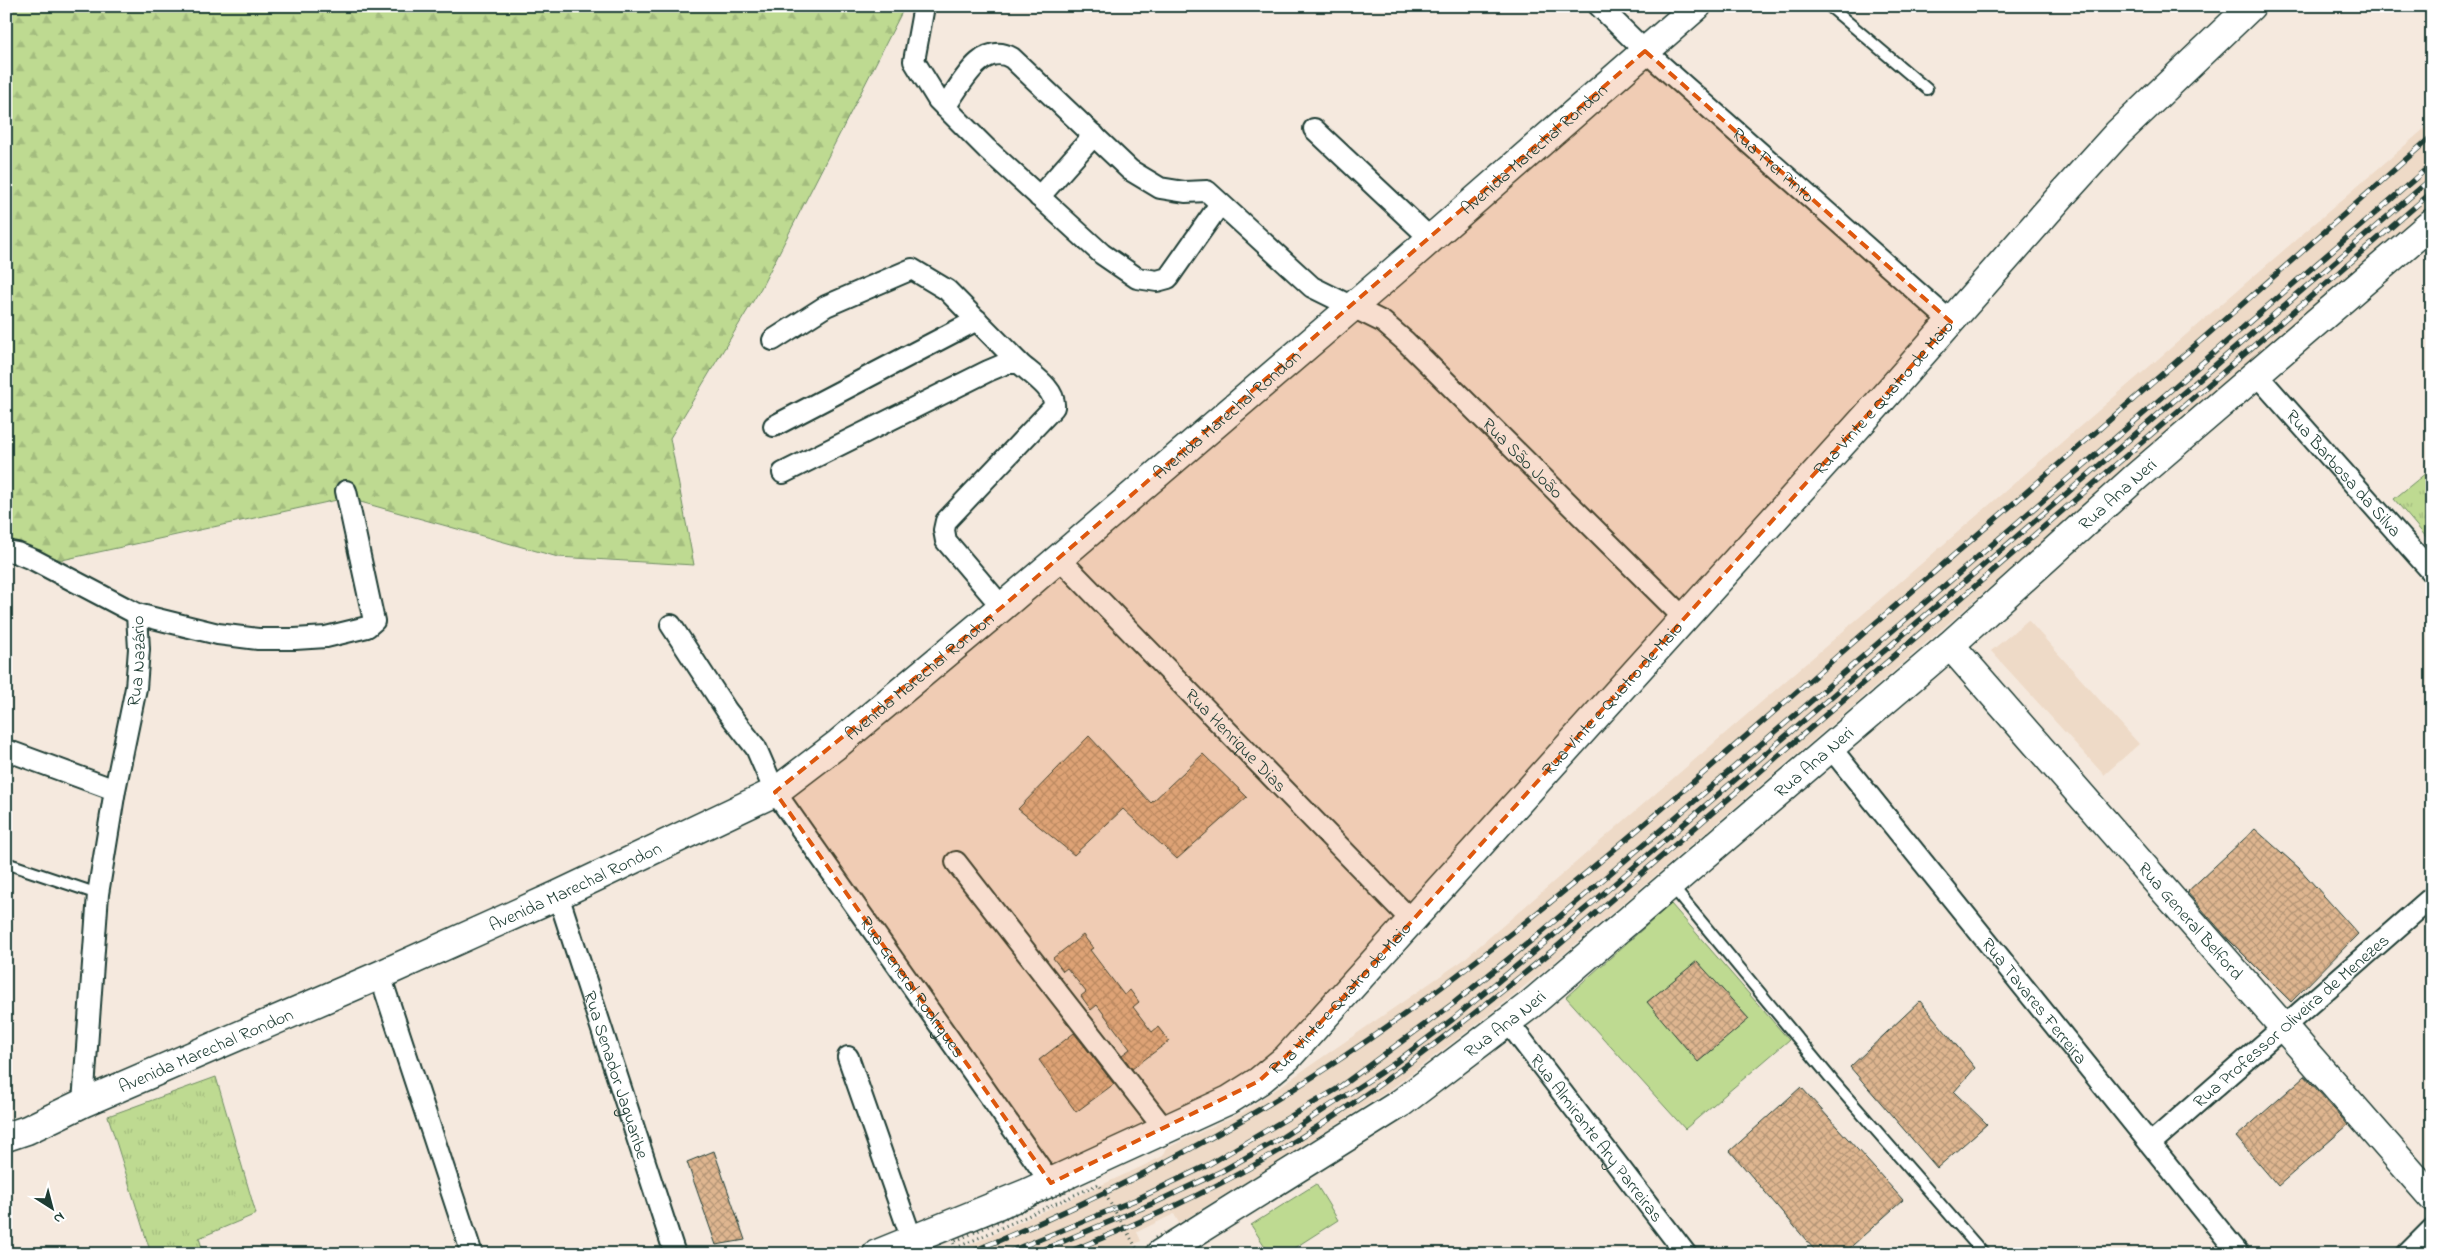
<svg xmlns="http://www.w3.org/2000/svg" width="2438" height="1260" font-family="'Indie Flower',sans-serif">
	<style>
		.built { fill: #eedac7 }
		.grass { fill: url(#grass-tufts); stroke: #6e8c62 }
		.forest { fill: url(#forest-firs); stroke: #6e8c62 }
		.park { fill: #beda91; stroke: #6e8c62 }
		.building { fill: url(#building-cross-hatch); stroke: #1f3d34 }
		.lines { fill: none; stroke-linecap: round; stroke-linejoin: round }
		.lane-casing { stroke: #1f3d34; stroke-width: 14 }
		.street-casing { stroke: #1f3d34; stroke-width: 24 }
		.secondary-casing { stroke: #1f3d34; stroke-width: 31 }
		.primary-casing { stroke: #1f3d34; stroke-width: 31 }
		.lane { stroke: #fff; stroke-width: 10 }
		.street { stroke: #fff; stroke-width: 20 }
		.secondary { stroke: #fff; stroke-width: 28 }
		.primary { stroke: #fff; stroke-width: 28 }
		.rail-casing { stroke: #1f3d34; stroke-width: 5.5 }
		.rail { stroke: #fff; stroke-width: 4; stroke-dasharray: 11; stroke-linecap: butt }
		.path-bridge { stroke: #1f3d34; stroke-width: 3; stroke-dasharray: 1 4; stroke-linecap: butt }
		.marked { fill: #de580e; fill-opacity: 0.2; stroke: #de580e; stroke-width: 4; stroke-dasharray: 10 6; stroke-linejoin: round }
		.labels { text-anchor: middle; stroke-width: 4.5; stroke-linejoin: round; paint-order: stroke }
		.street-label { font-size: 18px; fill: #1f3d34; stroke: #fff }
	</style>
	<defs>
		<pattern id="grass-tufts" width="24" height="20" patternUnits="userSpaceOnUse" patternTransform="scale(1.25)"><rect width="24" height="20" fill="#beda91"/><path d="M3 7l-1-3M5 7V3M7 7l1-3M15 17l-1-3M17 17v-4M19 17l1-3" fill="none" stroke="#a3bc7e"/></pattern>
		<pattern id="forest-firs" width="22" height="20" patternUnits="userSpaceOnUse" patternTransform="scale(1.25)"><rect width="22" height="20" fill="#beda91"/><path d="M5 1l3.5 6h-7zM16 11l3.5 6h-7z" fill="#a3bc7e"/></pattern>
		<pattern id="building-cross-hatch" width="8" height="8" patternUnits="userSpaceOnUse" patternTransform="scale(1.25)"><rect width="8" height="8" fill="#dfb690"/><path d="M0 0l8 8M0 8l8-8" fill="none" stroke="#b49576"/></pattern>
	</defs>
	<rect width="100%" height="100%" fill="#f5e9de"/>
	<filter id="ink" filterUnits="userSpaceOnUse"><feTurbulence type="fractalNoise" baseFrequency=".02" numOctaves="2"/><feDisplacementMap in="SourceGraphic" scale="10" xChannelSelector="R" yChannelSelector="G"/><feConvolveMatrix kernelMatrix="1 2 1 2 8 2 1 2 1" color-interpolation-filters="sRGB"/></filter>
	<g filter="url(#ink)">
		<path class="built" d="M 2432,122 L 2432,203 L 1851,708 L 1545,970 L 1469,1030 L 1388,1091 L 1284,1158 L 1179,1223 L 1174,1214 L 1137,1232 L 1141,1241 L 1116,1254 L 950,1254 L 1141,1167 L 1163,1156 L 1167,1148 L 1243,1112 L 1462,961 Z
			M 2028,620 L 2139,744 L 2104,775 L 1991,651 Z"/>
		<path class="grass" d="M 2432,468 L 2432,544 L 2394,499 Z
			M 216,1077 L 256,1214 L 199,1238 L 204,1254 L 151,1254 L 108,1116 Z"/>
		<path class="forest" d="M 6,6 L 905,6 L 761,288 L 670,438 L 694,565 L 558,557 L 346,498 L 62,560 L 6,545 Z"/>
		<path class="park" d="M 1671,904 L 1789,1040 L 1685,1129 L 1566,997 Z
			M 1316,1184 L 1338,1220 L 1285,1254 L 1270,1254 L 1251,1225 Z"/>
		<path class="building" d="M 1089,736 L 1151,803 L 1203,754 L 1247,797 L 1177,859 L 1123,809 L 1074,855 L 1018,809 Z
			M 2255,829 L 2299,868 L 2358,934 L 2291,1002 L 2228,939 L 2187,892 Z
			M 1083,935 L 1093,948 L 1090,950 L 1124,995 L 1130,990 L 1139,1002 L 1133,1007 L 1152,1032 L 1158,1027 L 1169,1041 L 1132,1069 L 1122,1055 L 1130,1049 L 1097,1005 L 1091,1010 L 1081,996 L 1086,992 L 1067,968 L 1063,971 L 1053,958 Z
			M 1697,961 L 1749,1019 L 1698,1062 L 1647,1002 Z
			M 1920,1001 L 1975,1068 L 1954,1092 L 1987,1124 L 1937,1168 L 1850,1067 Z
			M 1074,1033 L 1114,1084 L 1076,1112 L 1039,1060 Z
			M 2305,1076 L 2348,1125 L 2278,1186 L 2236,1137 Z
			M 1801,1087 L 1903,1200 L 1843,1254 L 1818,1254 L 1730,1151 Z
			M 714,1151 L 745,1240 L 716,1245 L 687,1162 Z"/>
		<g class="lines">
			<g class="lane-casing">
				<path id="lane" d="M 1829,6 L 1927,89
					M 6,863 L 98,894
					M 1671,885 L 1833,1081 L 1984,1254"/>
			</g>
			<g class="street-casing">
				<g id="street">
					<path d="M 924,6 L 914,61 L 938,100 L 987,149 L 1102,254 L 1137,278 L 1157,281 L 1168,278 L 1220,204"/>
					<path id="s1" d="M 1599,6 L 1645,51 L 1951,322"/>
					<path id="s2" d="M 945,107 C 960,87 981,40 1012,58 L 1130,170 L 1160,188 L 1185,192 L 1207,191 L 1312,287 L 1383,322 L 1405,341 L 1685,619"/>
					<path d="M 1314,129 L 1431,239"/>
					<path d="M 1039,197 L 1094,135"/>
					<path d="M 773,340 L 826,306 L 912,269 L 947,290 L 1019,363"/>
					<path id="s3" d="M 2257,375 L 2432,572"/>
					<path d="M 774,426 L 977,320"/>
					<path d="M 783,473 L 988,371 L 1007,363 L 1019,363 C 1031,374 1056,389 1054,407 L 946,521 L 944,530 L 946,541 L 1002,607"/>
					<path d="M 6,551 L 17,553 L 34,560 L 137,614 L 218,634 L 258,639 L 295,639 L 326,637 L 367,627 L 374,621 L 346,491"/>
					<path id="s4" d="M 1059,558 L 1412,921"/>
					<path id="s5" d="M 671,625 L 727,711 L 756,748 L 775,792 L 1051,1183"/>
					<path id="s6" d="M 1830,747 L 2239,1254"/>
					<path d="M 6,750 L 115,790"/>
					<path d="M 956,862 L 1165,1130"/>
					<path id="s7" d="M 558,895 L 675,1254"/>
					<path d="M 380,975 L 472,1254"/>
					<path id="s8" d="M 1508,1022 L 1686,1254"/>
					<path d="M 848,1057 L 912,1240"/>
					<path id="s9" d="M 83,1103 L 98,894 L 115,790 L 136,688 L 139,649 L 137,614"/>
					<path id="s10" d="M 2151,1143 L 2432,897"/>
					<path d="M 2407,1254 L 2432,1229"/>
				</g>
			</g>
			<g class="secondary-casing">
				<g id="secondary">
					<path id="s11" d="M 1950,645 L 2432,1197"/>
					<path id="s12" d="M 1160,1254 L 1401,1103 L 1531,1004 L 1950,645 L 2137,476 L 2432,223"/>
				</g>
			</g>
			<g class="primary-casing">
				<g id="primary">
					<path id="s13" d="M 6,1137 L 27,1130 L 83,1103 L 380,975 L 558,895 L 775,792 L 839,743 L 1002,607 L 1393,272 L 1697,6"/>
					<path id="s14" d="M 877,1254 L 1027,1193 L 1229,1100 L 1259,1081 L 1287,1058 L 1876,406 L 2061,196 L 2118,133 L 2251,6"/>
				</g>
			</g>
			<use href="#lane" class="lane"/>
			<use href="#street" class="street"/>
			<use href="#secondary" class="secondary"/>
			<use href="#primary" class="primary"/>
			<g class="rail-casing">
				<path id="rail" d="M 966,1254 C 1107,1197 1244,1126 1368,1040 C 1544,918 1703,773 1864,633 C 2054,468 2245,304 2432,136
					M 1004,1254 L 1135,1200 L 1206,1166 L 1337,1089 L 1454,1003 L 1538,935 L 1795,715 L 2432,164
					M 1033,1254 L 1154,1203 L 1222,1171 L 1281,1138 L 1395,1063 L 1453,1019 L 1597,899 L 2432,178
					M 1064,1254 C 1134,1225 1206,1194 1272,1155 C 1372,1096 1462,1024 1552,951 L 2432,192"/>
			</g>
			<use href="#rail" class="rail"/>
			<path class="path-bridge" d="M 1075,1187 L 953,1242 L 956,1248 L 1099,1184 L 1140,1254
				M 1155,1238 L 1166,1232"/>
		</g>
	</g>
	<path class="marked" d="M 1645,51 L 1951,322 L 1312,1032 L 1259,1081 L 1051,1183 L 775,792 L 1002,607 Z"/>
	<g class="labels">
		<g class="street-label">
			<text dy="6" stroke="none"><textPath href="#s13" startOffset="1838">Avenida Marechal Rondon</textPath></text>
			<text dy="6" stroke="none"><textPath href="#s1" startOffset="236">Rua Frei Pinto</textPath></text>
			<text dy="6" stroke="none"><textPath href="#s14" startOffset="1346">Rua Vinte e Quatro de Maio</textPath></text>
			<text dy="6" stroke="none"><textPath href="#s13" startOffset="1432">Avenida Marechal Rondon</textPath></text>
			<text dy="6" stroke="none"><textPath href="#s2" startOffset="754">Rua São João</textPath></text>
			<text dy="6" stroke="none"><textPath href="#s3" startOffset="131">Rua Barbosa da Silva</textPath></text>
			<text dy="6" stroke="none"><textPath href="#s12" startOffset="1225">Rua Ana Neri</textPath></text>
			<text dy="6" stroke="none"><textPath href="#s9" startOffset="446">Rua Nazário</textPath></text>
			<text dy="6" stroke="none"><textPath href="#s13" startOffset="1028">Avenida Marechal Rondon</textPath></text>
			<text dy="6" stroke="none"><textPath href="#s14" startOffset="941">Rua Vinte e Quatro de Maio</textPath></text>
			<text dy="6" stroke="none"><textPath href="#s4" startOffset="254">Rua Henrique Dias</textPath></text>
			<text dy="6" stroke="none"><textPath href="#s12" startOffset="820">Rua Ana Neri</textPath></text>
			<text dy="6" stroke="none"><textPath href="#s13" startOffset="622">Avenida Marechal Rondon</textPath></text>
			<text dy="6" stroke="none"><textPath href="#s11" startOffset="366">Rua General Belford</textPath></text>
			<text dy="6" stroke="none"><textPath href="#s5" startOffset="436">Rua General Rodrigues</textPath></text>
			<text dy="6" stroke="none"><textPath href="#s14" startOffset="536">Rua Vinte e Quatro de Maio</textPath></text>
			<text dy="6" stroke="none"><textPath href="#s6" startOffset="326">Rua Tavares Ferreira</textPath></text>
			<text dy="6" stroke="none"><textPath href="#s10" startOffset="186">Rua Professor Oliveira de Menezes</textPath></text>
			<text dy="6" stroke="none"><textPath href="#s12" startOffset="415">Rua Ana Neri</textPath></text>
			<text dy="6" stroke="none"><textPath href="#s13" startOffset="218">Avenida Marechal Rondon</textPath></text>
			<text dy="6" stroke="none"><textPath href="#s7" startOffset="189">Rua Senador Jaguaribe</textPath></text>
			<text dy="6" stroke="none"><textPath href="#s8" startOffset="146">Rua Almirante Ary Parreiras</textPath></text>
		</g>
	</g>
	<rect width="2438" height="1260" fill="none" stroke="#fff" stroke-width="25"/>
	<rect x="12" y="12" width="2413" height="1235" fill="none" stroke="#1f3d34" stroke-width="2" filter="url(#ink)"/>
	<g transform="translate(52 1208) rotate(144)" stroke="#ffffff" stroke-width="4" paint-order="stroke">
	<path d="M0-4L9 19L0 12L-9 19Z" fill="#1f3d34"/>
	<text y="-8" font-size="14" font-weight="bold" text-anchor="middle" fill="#1f3d34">N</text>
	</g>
</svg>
